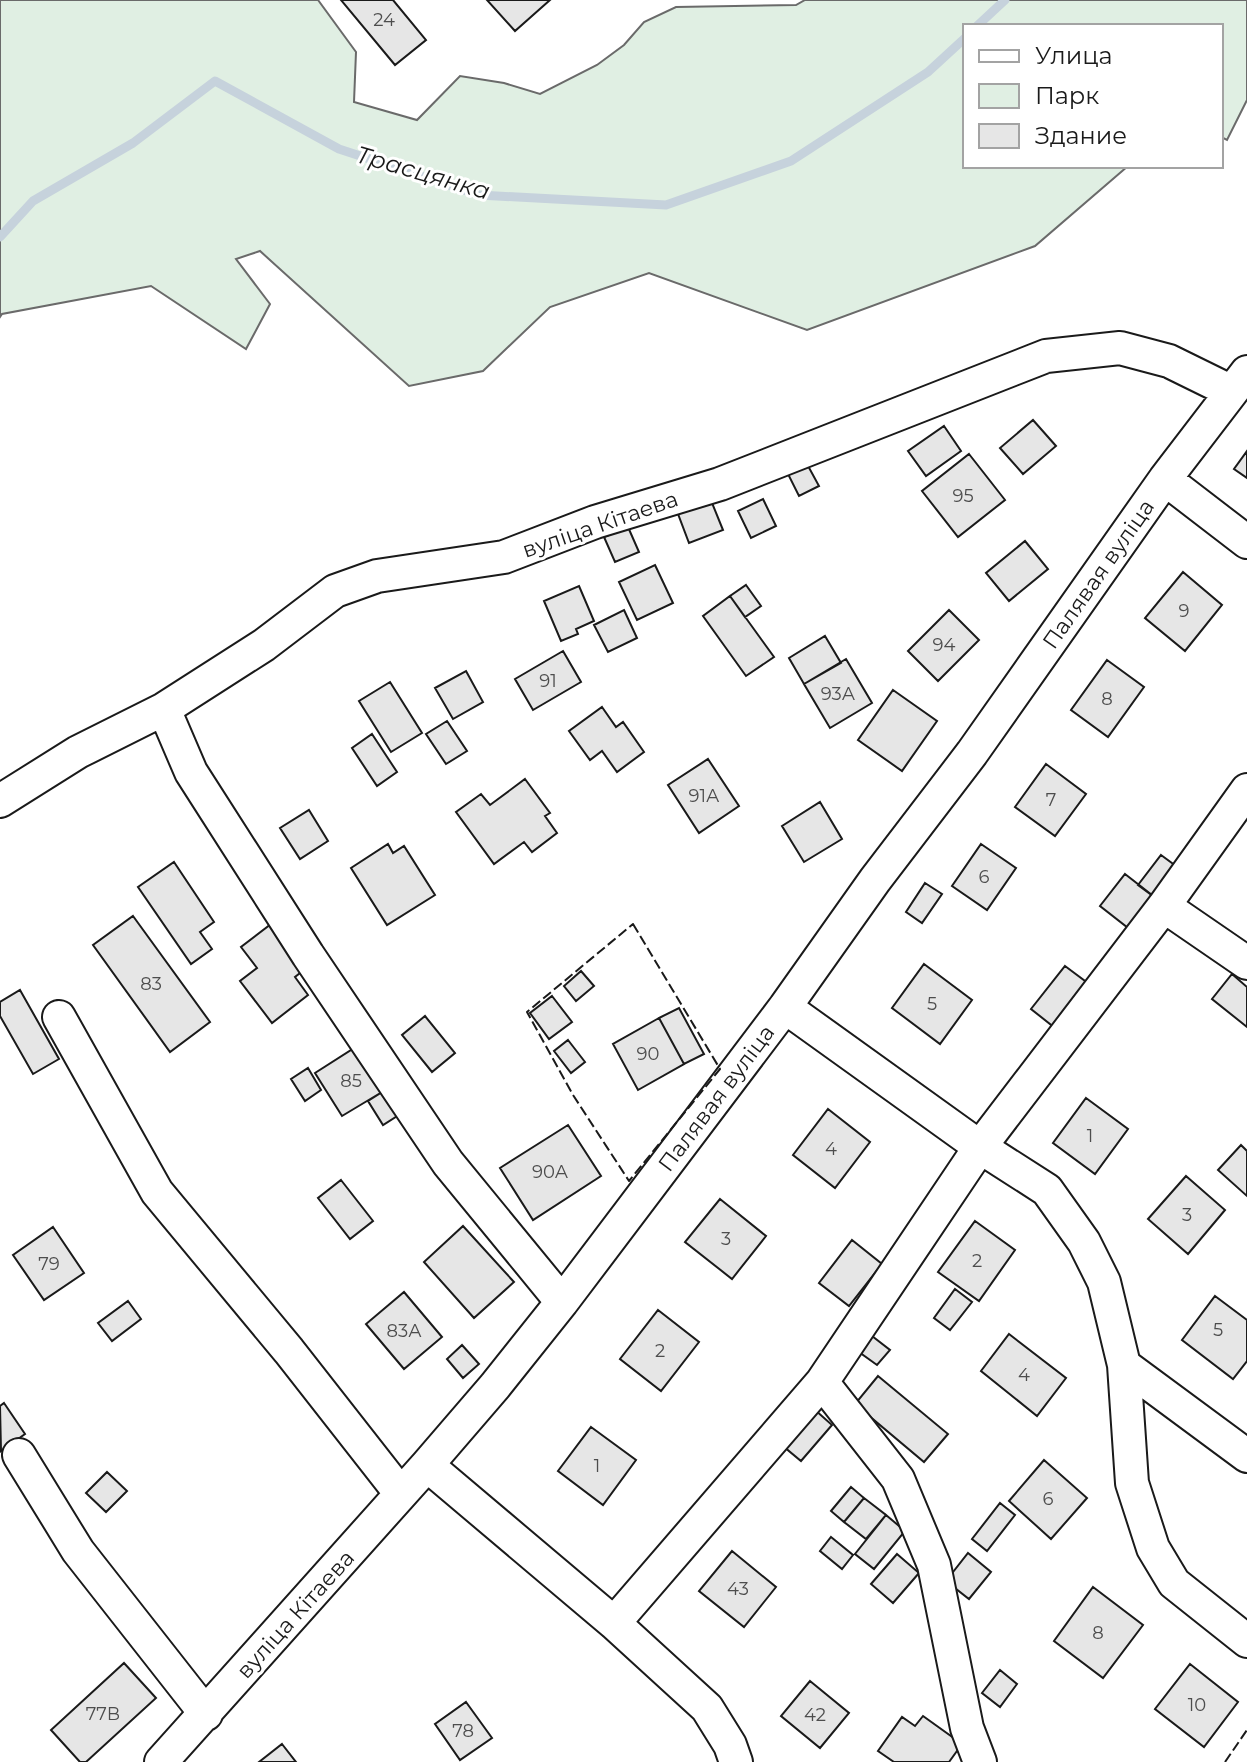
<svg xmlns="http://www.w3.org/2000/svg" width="1247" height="1762" font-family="Montserrat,sans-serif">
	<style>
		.green { fill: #e0efe3; stroke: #6a6a6a; stroke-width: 2 }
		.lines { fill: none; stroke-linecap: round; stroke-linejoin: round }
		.stream { stroke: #c6d2dc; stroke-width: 9 }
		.building { fill: #e6e6e6; stroke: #1a1a1a; stroke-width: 2 }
		.minor-casing { stroke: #1a1a1a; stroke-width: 36 }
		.minor { stroke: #fff; stroke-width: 32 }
		.fence { stroke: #1a1a1a; stroke-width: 2; stroke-dasharray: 10 4; stroke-linecap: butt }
		.labels { text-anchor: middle; stroke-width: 6; stroke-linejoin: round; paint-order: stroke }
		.number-label { font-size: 18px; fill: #4d4d4d }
		.street-label { font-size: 22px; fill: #1a1a1a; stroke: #fff }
		.water-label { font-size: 24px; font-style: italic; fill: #1a1a1a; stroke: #fff }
	</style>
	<rect width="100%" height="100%" fill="#fff"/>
	<path class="green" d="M 0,0 L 318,0 L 356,52 L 354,102 L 417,120 L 460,76 L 504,83 L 540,94 L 597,65 L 624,45 L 644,22 L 676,7 L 796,5 L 805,0 L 1247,0 L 1247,100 L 1227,140 L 1221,137 L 1221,26 L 965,26 L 965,166 L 1128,166 L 1035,246 L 807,330 L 649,273 L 550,307 L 483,371 L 409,386 L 260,251 L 236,259 L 270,304 L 246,349 L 151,286 L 2,314 L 0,317 Z"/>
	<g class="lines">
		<path class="stream" d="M 977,26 L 1005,0
			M 0,237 L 33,201 L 133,143 L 215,81 L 339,149 L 479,195 L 666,205 L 791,161 L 928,72 L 965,38"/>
	</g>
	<path class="building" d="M 341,0 L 393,0 L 426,40 L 395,65 Z
		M 487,0 L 550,0 L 515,31 Z
		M 1033,420 L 1056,446 L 1023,474 L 1000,448 Z
		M 944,426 L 961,451 L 926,476 L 908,451 Z
		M 1247,451 L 1247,478 L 1234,469 Z
		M 969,454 L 1005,500 L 958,537 L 922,491 Z
		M 807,464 L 819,486 L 799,496 L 788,474 Z
		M 708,493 L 723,530 L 689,543 L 675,506 Z
		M 763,499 L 776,526 L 751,538 L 738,511 Z
		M 628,527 L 639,552 L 615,562 L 604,537 Z
		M 1025,541 L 1048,569 L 1009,601 L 986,573 Z
		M 655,565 L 673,603 L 637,620 L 619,582 Z
		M 1183,572 L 1222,605 L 1185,651 L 1145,618 Z
		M 746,585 L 761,606 L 745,617 L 730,596 Z
		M 579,586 L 594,621 L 576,629 L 578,634 L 561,641 L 544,601 Z
		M 730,596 L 774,657 L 746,676 L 703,616 Z
		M 624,610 L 637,638 L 608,652 L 594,625 Z
		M 949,610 L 979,640 L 938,681 L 908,651 Z
		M 825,636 L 841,663 L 804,684 L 789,658 Z
		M 563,651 L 581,682 L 533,710 L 515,679 Z
		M 846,659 L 872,703 L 830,728 L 804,684 Z
		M 1107,660 L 1144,687 L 1108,737 L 1071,710 Z
		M 466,671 L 483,702 L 453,719 L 435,688 Z
		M 390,682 L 422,733 L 391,752 L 359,701 Z
		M 893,690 L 937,721 L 902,771 L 858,740 Z
		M 602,707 L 616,727 L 623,722 L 644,752 L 617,772 L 602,751 L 590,760 L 569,731 Z
		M 447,721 L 467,751 L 446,764 L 426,734 Z
		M 372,734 L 397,772 L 377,786 L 352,748 Z
		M 708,759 L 739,806 L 699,833 L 668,785 Z
		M 1046,764 L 1086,794 L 1055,836 L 1015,807 Z
		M 525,779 L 550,813 L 545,816 L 557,833 L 532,852 L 524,842 L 494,864 L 456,812 L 481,794 L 490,805 Z
		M 820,802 L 842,839 L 804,862 L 782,826 Z
		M 309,810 L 328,841 L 300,859 L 280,828 Z
		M 388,844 L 393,853 L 404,846 L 435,895 L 387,925 L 351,868 Z
		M 981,844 L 1016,868 L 987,910 L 952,886 Z
		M 1161,855 L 1180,869 L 1157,899 L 1138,885 Z
		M 174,862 L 214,922 L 200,932 L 212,949 L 191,964 L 138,887 Z
		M 1125,874 L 1157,899 L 1132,931 L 1100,906 Z
		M 925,883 L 942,894 L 922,923 L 906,912 Z
		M 133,916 L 210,1022 L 170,1052 L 93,945 Z
		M 275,921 L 309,966 L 295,977 L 308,995 L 272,1023 L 240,981 L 257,968 L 241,947 Z
		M 924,964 L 972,1000 L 940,1044 L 892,1008 Z
		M 1065,966 L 1089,984 L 1055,1028 L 1031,1009 Z
		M 581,971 L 594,986 L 576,1001 L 564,986 Z
		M 1232,974 L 1247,987 L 1247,1027 L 1212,999 Z
		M 20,990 L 59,1059 L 33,1074 L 0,1016 L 0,1002 Z
		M 552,996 L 572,1022 L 549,1039 L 530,1013 Z
		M 679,1008 L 704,1054 L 684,1064 L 659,1018 Z
		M 425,1016 L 455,1053 L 432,1072 L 402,1035 Z
		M 659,1018 L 684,1064 L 638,1090 L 613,1044 Z
		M 568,1040 L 585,1062 L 571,1073 L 554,1051 Z
		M 359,1045 L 387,1089 L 342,1116 L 315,1073 Z
		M 308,1068 L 321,1090 L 305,1101 L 291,1079 Z
		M 387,1089 L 402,1113 L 383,1125 L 368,1101 Z
		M 1086,1098 L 1128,1129 L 1095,1174 L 1053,1143 Z
		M 828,1109 L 870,1142 L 835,1188 L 793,1155 Z
		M 568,1125 L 601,1176 L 533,1220 L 500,1168 Z
		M 1241,1145 L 1247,1151 L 1247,1196 L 1218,1170 Z
		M 1186,1176 L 1225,1210 L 1188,1254 L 1148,1219 Z
		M 341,1180 L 373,1221 L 350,1239 L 318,1198 Z
		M 720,1199 L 766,1236 L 732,1279 L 685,1242 Z
		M 975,1221 L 1015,1250 L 979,1301 L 938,1272 Z
		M 463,1226 L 514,1282 L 474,1318 L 424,1262 Z
		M 53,1227 L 84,1273 L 44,1300 L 13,1255 Z
		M 852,1240 L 882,1264 L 849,1306 L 819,1283 Z
		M 955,1289 L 972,1302 L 950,1330 L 934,1318 Z
		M 404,1292 L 442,1337 L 404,1369 L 366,1324 Z
		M 1215,1296 L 1247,1320 L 1247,1361 L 1233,1379 L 1182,1340 Z
		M 128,1301 L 141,1319 L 112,1341 L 98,1323 Z
		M 658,1310 L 699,1342 L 661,1391 L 620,1359 Z
		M 1009,1334 L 1066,1378 L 1037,1416 L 981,1371 Z
		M 872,1336 L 890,1350 L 877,1365 L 859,1352 Z
		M 462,1345 L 479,1364 L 463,1378 L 447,1359 Z
		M 878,1376 L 948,1434 L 924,1462 L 855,1404 Z
		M 4,1403 L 25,1434 L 1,1451 L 0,1406 Z
		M 814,1409 L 832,1425 L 801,1461 L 783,1446 Z
		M 591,1427 L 636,1460 L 603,1505 L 558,1471 Z
		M 1044,1460 L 1087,1498 L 1051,1539 L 1009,1501 Z
		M 107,1472 L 127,1491 L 106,1512 L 86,1493 Z
		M 851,1487 L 864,1498 L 844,1522 L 831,1511 Z
		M 864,1498 L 886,1515 L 866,1539 L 844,1522 Z
		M 1000,1503 L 1015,1515 L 987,1551 L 972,1539 Z
		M 886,1515 L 905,1531 L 874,1569 L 855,1554 Z
		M 831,1537 L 853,1555 L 842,1569 L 820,1551 Z
		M 732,1551 L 776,1587 L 744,1627 L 699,1591 Z
		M 968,1553 L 991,1572 L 969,1599 L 946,1581 Z
		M 897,1554 L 919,1573 L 893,1603 L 871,1584 Z
		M 1093,1587 L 1143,1625 L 1103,1678 L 1054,1641 Z
		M 124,1663 L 156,1698 L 86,1762 L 80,1762 L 51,1730 Z
		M 1190,1664 L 1238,1702 L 1204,1747 L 1155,1709 Z
		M 1000,1670 L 1017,1684 L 1000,1707 L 982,1693 Z
		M 810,1681 L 849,1713 L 820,1748 L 781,1716 Z
		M 466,1702 L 492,1738 L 460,1760 L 435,1724 Z
		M 923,1716 L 962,1744 L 949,1762 L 894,1762 L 878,1751 L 902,1717 L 915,1726 Z
		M 282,1744 L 296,1762 L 259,1762 Z"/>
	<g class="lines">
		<g class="minor-casing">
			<path id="minor" d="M 1165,479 L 1247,542
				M 164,709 L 191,772 L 308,955 L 448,1163 L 562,1302
				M 0,801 L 78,752 L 164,709 L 264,645 L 335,591 L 377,576 L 504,557 L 595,522 L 720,484 L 1046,356 L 1120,348 L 1169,361 L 1230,391
				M 1164,906 L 1247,963
				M 785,1007 L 980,1147 L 1047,1190 L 1084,1242 L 1104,1282 L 1124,1365 L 1132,1483 L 1153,1548 L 1174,1583 L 1247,1641
				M 59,1017 L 157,1192 L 289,1351 L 401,1494
				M 1124,1365 L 1247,1456
				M 822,1382 L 898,1479 L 934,1565 L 967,1728 L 980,1762
				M 19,1455 L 78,1551 L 206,1714
				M 427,1465 L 614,1623 L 707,1708 L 730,1745 L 736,1762
				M 614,1623 L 822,1382 L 980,1147 L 1164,906 L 1247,790
				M 161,1762 L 427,1465 L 495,1386 L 562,1302 L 785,1007 L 875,880 L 972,753 L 1165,479 L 1247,372"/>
		</g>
		<use href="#minor" class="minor"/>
		<path class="fence" d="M 633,924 L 720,1069 L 629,1181 L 573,1095 L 527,1012 Z
			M 1225,1762 L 1247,1730"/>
	</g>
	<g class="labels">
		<g class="number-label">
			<text x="384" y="26">24</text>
			<text x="963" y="502">95</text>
			<text x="1184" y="617">9</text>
			<text x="944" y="651">94</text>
			<text x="548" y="687">91</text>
			<text x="838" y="700">93А</text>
			<text x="1107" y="705">8</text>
			<text x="704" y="802">91А</text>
			<text x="1051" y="806">7</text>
			<text x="984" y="883">6</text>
			<text x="151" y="990">83</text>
			<text x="932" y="1010">5</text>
			<text x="648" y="1060">90</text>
			<text x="351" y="1087">85</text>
			<text x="1090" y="1142">1</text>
			<text x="831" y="1155">4</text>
			<text x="550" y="1178">90А</text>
			<text x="1187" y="1221">3</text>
			<text x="726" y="1245">3</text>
			<text x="977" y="1267">2</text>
			<text x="49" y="1270">79</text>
			<text x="1218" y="1336">5</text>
			<text x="404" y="1337">83А</text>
			<text x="660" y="1357">2</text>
			<text x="1024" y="1381">4</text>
			<text x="597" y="1472">1</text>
			<text x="1048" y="1505">6</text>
			<text x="738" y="1595">43</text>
			<text x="1098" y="1639">8</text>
			<text x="1197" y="1711">10</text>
			<text x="103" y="1720">77В</text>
			<text x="815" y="1721">42</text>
			<text x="463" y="1737">78</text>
		</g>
		<g class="street-label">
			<text transform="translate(600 524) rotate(-19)" y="8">вуліца Кітаева</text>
			<text transform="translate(1098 574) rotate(-55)" y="8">Палявая вуліца</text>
			<text transform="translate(716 1098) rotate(-53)" y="8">Палявая вуліца</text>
			<text transform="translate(295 1614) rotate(-48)" y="8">вуліца Кітаева</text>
		</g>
		<g class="water-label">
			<text transform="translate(423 173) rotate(16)" y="8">Трасцянка</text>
		</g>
	</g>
	<rect x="963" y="24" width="260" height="144" fill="#ffffff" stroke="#a3a3a3" stroke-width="2"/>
	<rect x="979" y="50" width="40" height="12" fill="#ffffff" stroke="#a3a3a3" stroke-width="2"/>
	<text x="1035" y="64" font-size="24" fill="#1a1a1a">Улица</text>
	<rect x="979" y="84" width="40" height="24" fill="#e0efe3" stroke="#a3a3a3" stroke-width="2"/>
	<text x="1035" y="104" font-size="24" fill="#1a1a1a">Парк</text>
	<rect x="979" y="124" width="40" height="24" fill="#e6e6e6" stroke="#a3a3a3" stroke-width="2"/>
	<text x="1035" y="144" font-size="24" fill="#1a1a1a">Здание</text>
</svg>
